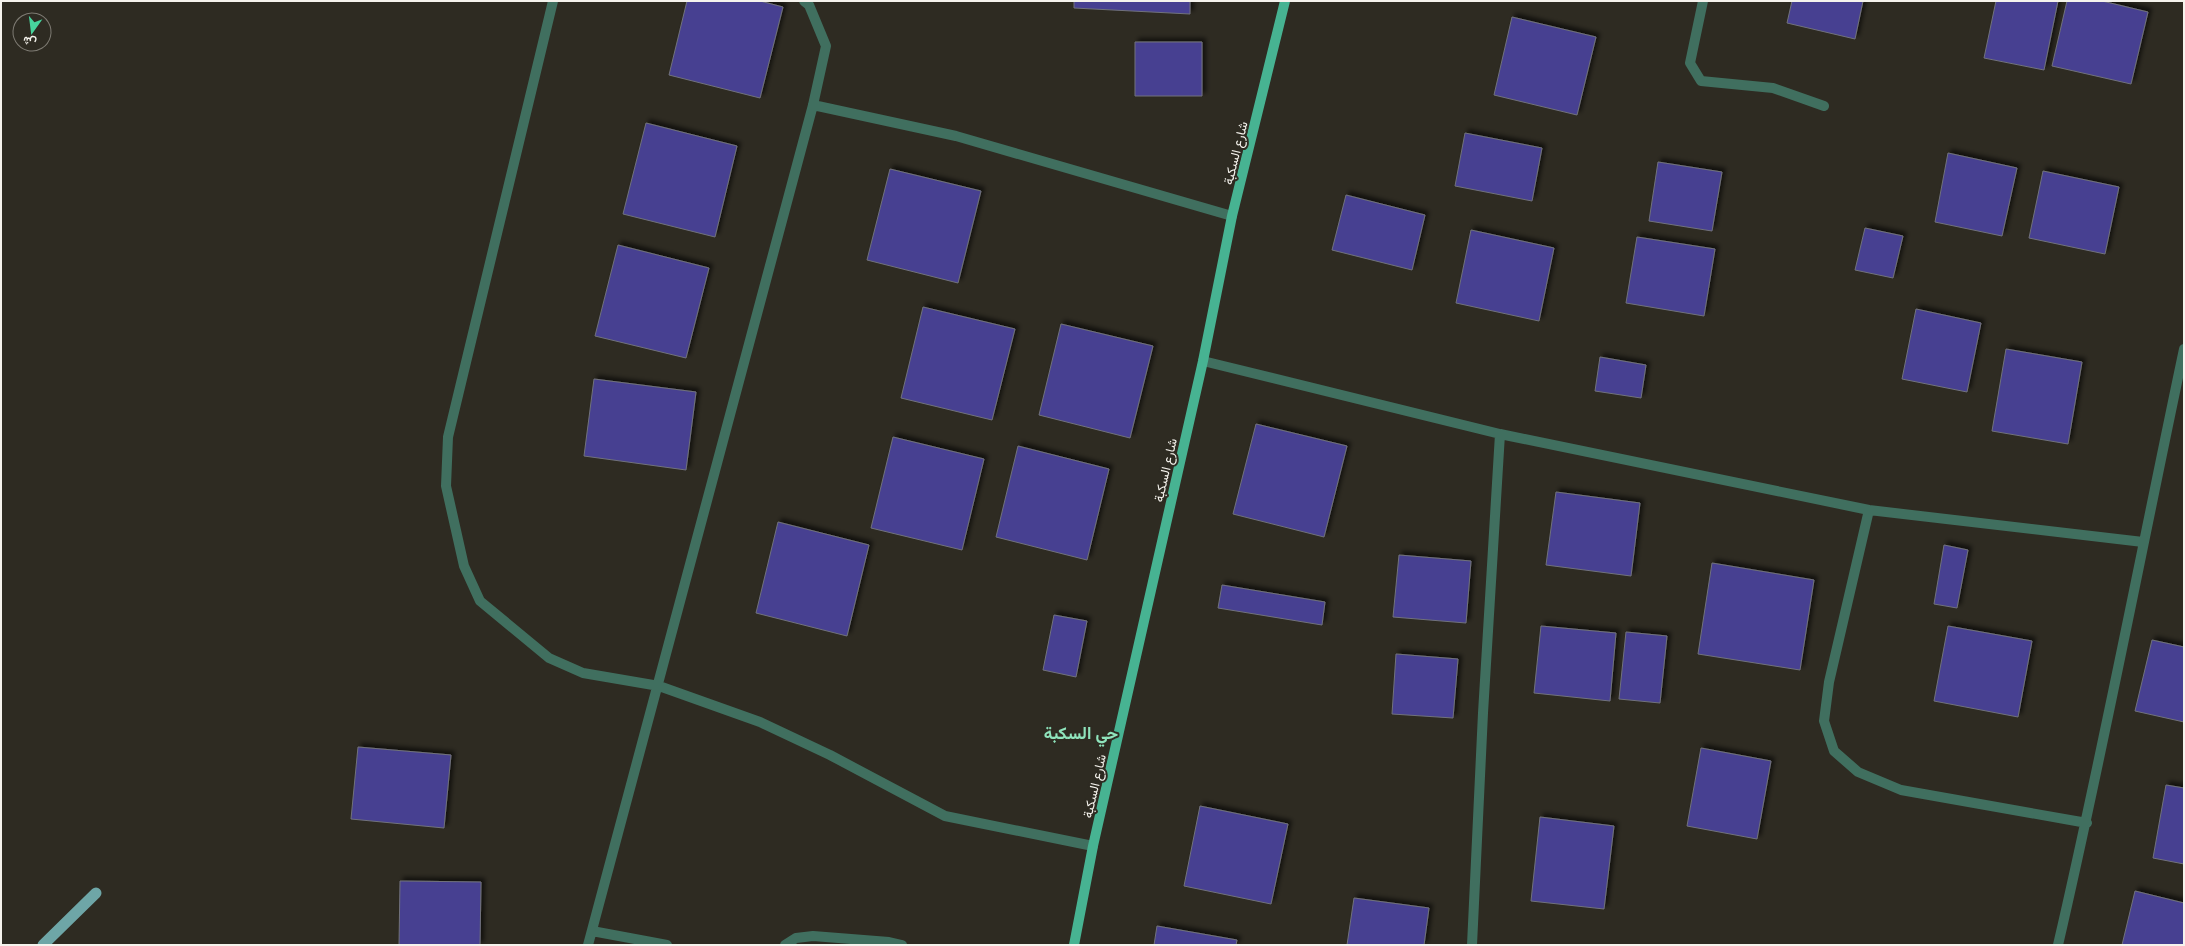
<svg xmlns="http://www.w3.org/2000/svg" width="2185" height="946" font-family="Ubuntu,Vazirmatn,sans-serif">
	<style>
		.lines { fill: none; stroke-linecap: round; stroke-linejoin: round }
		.stream { stroke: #6ea6a7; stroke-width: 11 }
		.building { fill: #464091; stroke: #71727c; filter: url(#shadow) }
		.minor { stroke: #406f5f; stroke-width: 10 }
		.major { stroke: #47b392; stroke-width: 10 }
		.labels { text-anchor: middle; stroke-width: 4; stroke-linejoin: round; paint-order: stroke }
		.street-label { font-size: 13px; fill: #f5f3ed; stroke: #2e2b22 }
		.district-label { font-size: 17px; font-weight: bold; fill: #8fe4bc; stroke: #2e2b22 }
	</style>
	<defs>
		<filter id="shadow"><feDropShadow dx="3.5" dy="-3.5" stdDeviation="2" flood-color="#0009"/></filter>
	</defs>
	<rect width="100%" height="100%" fill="#2e2b22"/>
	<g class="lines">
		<path class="stream" d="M 43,945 L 96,893"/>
	</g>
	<path class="building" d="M 687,1 L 760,1 L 783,7 L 760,98 L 669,75 Z
		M 1074,1 L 1190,1 L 1190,14 L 1074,8 Z
		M 1792,1 L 1863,1 L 1855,39 L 1787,23 Z
		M 1996,1 L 2058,1 L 2044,70 L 1984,58 Z
		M 2067,1 L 2102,1 L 2148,12 L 2131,84 L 2052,66 Z
		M 1512,17 L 1596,37 L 1577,115 L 1494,95 Z
		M 1135,42 L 1202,42 L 1202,96 L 1135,96 Z
		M 646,123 L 737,146 L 715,237 L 623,214 Z
		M 1465,133 L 1542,148 L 1532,201 L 1455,186 Z
		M 1948,153 L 2017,168 L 2002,236 L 1935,222 Z
		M 1658,162 L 1722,172 L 1712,231 L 1649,221 Z
		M 890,169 L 981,191 L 958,283 L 867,260 Z
		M 2043,171 L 2119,187 L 2105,254 L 2029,238 Z
		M 1346,195 L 1425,215 L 1412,270 L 1332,250 Z
		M 1865,228 L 1903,236 L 1893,278 L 1855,270 Z
		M 1471,230 L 1554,248 L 1539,321 L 1456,303 Z
		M 1637,237 L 1715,249 L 1704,316 L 1626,303 Z
		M 618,245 L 709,268 L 686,358 L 595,336 Z
		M 923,307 L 1015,329 L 992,420 L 901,398 Z
		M 1916,309 L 1981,323 L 1967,392 L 1902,379 Z
		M 1061,324 L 1153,346 L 1130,438 L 1039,415 Z
		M 2006,349 L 2082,362 L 2068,444 L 1992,431 Z
		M 1600,357 L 1646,365 L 1641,398 L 1595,391 Z
		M 594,379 L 696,392 L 686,470 L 584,456 Z
		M 1256,424 L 1347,446 L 1324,537 L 1233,514 Z
		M 893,437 L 984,459 L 962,550 L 871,528 Z
		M 1018,446 L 1109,469 L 1087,560 L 996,537 Z
		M 1556,492 L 1640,503 L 1631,576 L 1546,565 Z
		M 778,522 L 869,545 L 847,636 L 756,613 Z
		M 1944,545 L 1968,550 L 1957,608 L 1934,604 Z
		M 1399,555 L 1471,561 L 1466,623 L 1393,617 Z
		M 1712,563 L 1814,580 L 1800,670 L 1698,654 Z
		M 1222,585 L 1325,602 L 1322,625 L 1218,608 Z
		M 1054,615 L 1087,621 L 1076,677 L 1043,670 Z
		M 1541,626 L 1616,633 L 1610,701 L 1534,693 Z
		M 1948,626 L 2032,641 L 2018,717 L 1934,701 Z
		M 1626,632 L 1667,636 L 1660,703 L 1619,699 Z
		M 2152,640 L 2184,647 L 2184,722 L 2135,711 Z
		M 1396,654 L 1458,659 L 1453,718 L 1392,714 Z
		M 358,747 L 451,755 L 444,828 L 351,819 Z
		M 1701,748 L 1771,761 L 1757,839 L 1687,826 Z
		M 2166,785 L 2184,788 L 2184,864 L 2153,858 Z
		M 1200,806 L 1288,824 L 1271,904 L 1184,886 Z
		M 1540,817 L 1614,826 L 1604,909 L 1531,901 Z
		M 400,881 L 481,882 L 480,945 L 399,945 Z
		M 2135,891 L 2184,903 L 2184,945 L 2122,945 Z
		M 1354,898 L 1429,908 L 1424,945 L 1347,945 Z
		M 1157,926 L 1237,940 L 1236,945 L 1154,945 Z"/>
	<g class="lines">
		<path class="minor" d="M 553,1 L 448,437 L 446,486 L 464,566 L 480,601 L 549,658 L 583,673 L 659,686 L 760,722 L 830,755 L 945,816 L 1093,846
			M 1703,1 L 1690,63 L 1701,81 L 1773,88 L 1824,106
			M 813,105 L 956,136 L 1232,216
			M 1203,361 L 1500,434 L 1869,510 L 2143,542
			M 1869,510 L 1829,682 L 1824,721 L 1834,751 L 1858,772 L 1901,790 L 2087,823
			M 592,931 L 667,945
			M 588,945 L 813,105 L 826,46 L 809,5 L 804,1
			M 785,945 L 796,938 L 813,936 L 889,942 L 902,945
			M 1472,945 L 1483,713 L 1500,434
			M 2058,945 C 2104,747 2142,547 2184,349"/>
		<path class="major" d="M 1074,945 L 1093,846 L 1203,361 L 1232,216 L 1285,1"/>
	</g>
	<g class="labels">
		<g class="street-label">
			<text transform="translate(1235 153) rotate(-76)" y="5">شارع السكبة</text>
			<text transform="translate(1165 470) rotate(-77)" y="5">شارع السكبة</text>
			<text transform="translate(1094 786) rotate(-77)" y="5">شارع السكبة</text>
		</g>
		<g class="district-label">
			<text x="1081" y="739">حي السكبة</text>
		</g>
	</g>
	<rect width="2185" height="946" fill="none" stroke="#f5f3ed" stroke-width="4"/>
	<g transform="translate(32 32) rotate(194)"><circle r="19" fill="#2e2b22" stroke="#7e7b73"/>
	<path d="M0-3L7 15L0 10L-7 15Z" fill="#47d49d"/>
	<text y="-6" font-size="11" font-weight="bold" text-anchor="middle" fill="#f5f3ed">ش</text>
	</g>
</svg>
